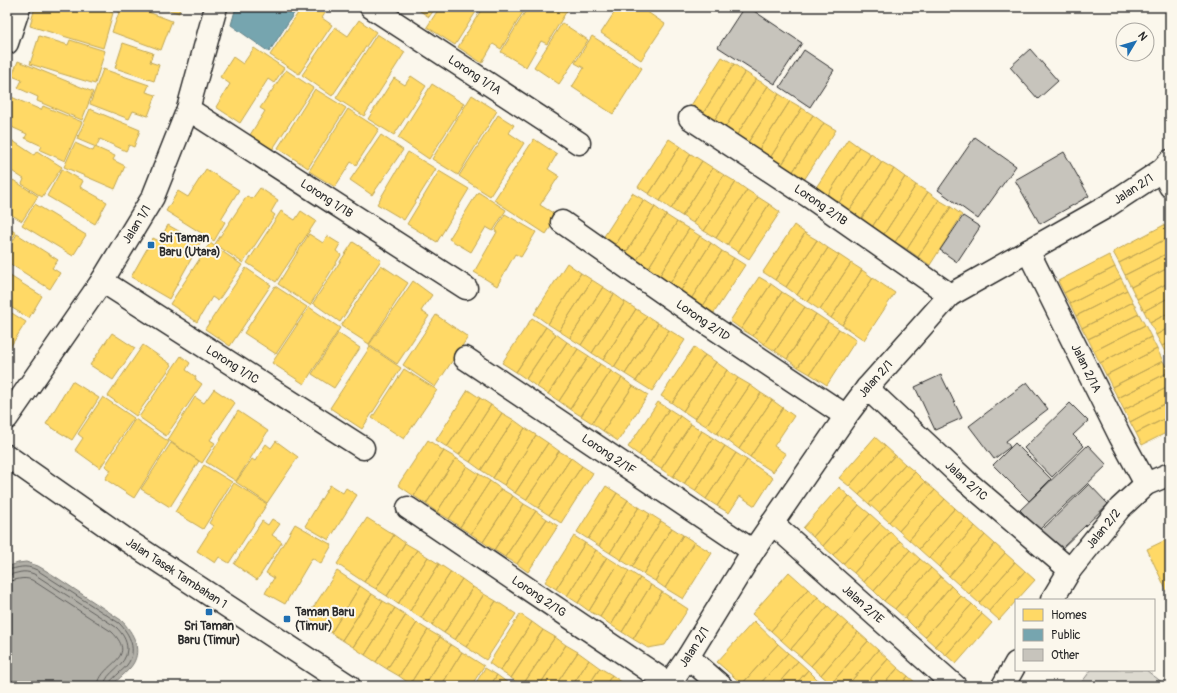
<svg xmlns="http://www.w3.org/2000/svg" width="1177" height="693" font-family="Pangolin,sans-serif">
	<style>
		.green { fill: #dddad0; stroke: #84827e }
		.water { fill: #b1afa7; stroke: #7b7a75 }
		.homes { fill: #ffd966; stroke: #bfa554 }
		.public { fill: #76a5af; stroke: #608087 }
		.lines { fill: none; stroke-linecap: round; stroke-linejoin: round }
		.shore { stroke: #61605d; stroke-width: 1 }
		.building { fill: #c7c4bc; stroke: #2b2b2b }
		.street-casing { stroke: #2b2b2b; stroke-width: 25 }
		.secondary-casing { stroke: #2b2b2b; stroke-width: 25 }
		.street { stroke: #fbf7ec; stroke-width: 22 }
		.secondary { stroke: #fbf7ec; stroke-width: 22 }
		.poi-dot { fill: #1f6fb2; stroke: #fbf7ec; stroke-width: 1.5 }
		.labels { text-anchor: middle; stroke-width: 4; stroke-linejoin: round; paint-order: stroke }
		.street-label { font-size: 12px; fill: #2b2b2b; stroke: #fbf7ec }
		.poi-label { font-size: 12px; font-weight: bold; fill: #2b2b2b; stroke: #fbf7ec; text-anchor: start }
	</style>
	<rect width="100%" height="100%" fill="#fbf7ec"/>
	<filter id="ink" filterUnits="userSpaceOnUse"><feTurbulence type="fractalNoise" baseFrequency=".025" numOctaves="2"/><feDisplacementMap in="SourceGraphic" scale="8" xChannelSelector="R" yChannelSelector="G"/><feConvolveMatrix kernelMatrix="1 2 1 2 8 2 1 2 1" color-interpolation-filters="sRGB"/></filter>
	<g filter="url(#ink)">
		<path class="green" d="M 1091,670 L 1146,670 L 1167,686 L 1079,686 Z"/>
		<path class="water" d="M 26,562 L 38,566 L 50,573 L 121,620 C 134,633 144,652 130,668 C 124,675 117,680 111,686 L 7,686 L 7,567 L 18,563 Z"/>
		<path class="homes" d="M 35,7 L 94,7 L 113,13 L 103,48 L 30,26 Z
			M 121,7 L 135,7 L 172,21 L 161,50 L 112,32 Z
			M 159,7 L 180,7 L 179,13 Z
			M 302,7 L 329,7 L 322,18 L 332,25 L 299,74 L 270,55 Z
			M 414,7 L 436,7 L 429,17 Z
			M 440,7 L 479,7 L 455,45 L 427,27 Z
			M 483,7 L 526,7 L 501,49 L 493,44 L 482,63 L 458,47 Z
			M 528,7 L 569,7 L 547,44 L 541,41 L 526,67 L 501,52 Z
			M 618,7 L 640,7 L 665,24 L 641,60 L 601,33 Z
			M 359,20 L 376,32 L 332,96 L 302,75 L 335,27 L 348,36 Z
			M 562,23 L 588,40 L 559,84 L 534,67 Z
			M 377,34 L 405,52 L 364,116 L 336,98 Z
			M 39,36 L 68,45 L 70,40 L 105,51 L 95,84 L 30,64 Z
			M 592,36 L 642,68 L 613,114 L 572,87 L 584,68 L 575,63 Z
			M 123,43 L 153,53 L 150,62 L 159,65 L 154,81 L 115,68 Z
			M 254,48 L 284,68 L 274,83 L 268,79 L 240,123 L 216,107 L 230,84 L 220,77 L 233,57 L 243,64 Z
			M 722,57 L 734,64 L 702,115 L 690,107 Z
			M 18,61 L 93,92 L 82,120 L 37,101 L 38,97 L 18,88 L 22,80 L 12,76 Z
			M 734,64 L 745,72 L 713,122 L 702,115 Z
			M 103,69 L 149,85 L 146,92 L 156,95 L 148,116 L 133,111 L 129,119 L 90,104 Z
			M 286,70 L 313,88 L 272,150 L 250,135 L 265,111 L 260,108 Z
			M 745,72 L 756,79 L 724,129 L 713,122 Z
			M 411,76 L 426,86 L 394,135 L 368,119 L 394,78 L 405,85 Z
			M 756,79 L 768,86 L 736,136 L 724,129 Z
			M 432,84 L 464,104 L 429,159 L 398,138 Z
			M 768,86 L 779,94 L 747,144 L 736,136 Z
			M 315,89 L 346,108 L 308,168 L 278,148 Z
			M 779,94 L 790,101 L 758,151 L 747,144 Z
			M 7,95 L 41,110 L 43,106 L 82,122 L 65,161 L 40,150 L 42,146 L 25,138 L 27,134 L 7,125 Z
			M 472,95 L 497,111 L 458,175 L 432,159 Z
			M 790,101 L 802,108 L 770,158 L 758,151 Z
			M 802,108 L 813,115 L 781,166 L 770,158 Z
			M 90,109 L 140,130 L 134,147 L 129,145 L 126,151 L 100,139 L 96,147 L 77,139 Z
			M 348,109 L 379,129 L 356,165 L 351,162 L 335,187 L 309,171 Z
			M 498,115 L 514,125 L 509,133 L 524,143 L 490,196 L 459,176 Z
			M 813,115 L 824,123 L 792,173 L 781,166 Z
			M 824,123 L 836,130 L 804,180 L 792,173 Z
			M 381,135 L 403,150 L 372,195 L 350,180 Z
			M 10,139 L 34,155 L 37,151 L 62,167 L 42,197 L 22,184 L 24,179 L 7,168 L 7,144 Z
			M 534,139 L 557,154 L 548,169 L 559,176 L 540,205 L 558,216 L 546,234 L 494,200 Z
			M 669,139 L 680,146 L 649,194 L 638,187 Z
			M 848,139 L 859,147 L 827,196 L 815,189 Z
			M 75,143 L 93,151 L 95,147 L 115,156 L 113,160 L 125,166 L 115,189 L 64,167 Z
			M 680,146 L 691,154 L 660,201 L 649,194 Z
			M 859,147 L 871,154 L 838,204 L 827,196 Z
			M 408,152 L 436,169 L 404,220 L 377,204 Z
			M 691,154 L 702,161 L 671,209 L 660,201 Z
			M 871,154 L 882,162 L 849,211 L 838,204 Z
			M 702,161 L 713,168 L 682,216 L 671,209 Z
			M 882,162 L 894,169 L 861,219 L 849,211 Z
			M 713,168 L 724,175 L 693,223 L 682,216 Z
			M 62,169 L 83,181 L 80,187 L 107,202 L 95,224 L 47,196 Z
			M 206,169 L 239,190 L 221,219 L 225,222 L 214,241 L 166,211 L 178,191 L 188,197 Z
			M 894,169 L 905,177 L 872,227 L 861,219 Z
			M 439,171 L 469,189 L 437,242 L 407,224 Z
			M 724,175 L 736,182 L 704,231 L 693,223 Z
			M 905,177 L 916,185 L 884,234 L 872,227 Z
			M 13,180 L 38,196 L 22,221 L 7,212 L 7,184 L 10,186 Z
			M 736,182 L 747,190 L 716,238 L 704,231 Z
			M 916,185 L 928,192 L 895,242 L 884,234 Z
			M 260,188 L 278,200 L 271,212 L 275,215 L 243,263 L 215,244 L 247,196 L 252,199 Z
			M 747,190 L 758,197 L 727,245 L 716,238 Z
			M 478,192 L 506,210 L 493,231 L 486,227 L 471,252 L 449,239 Z
			M 928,192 L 939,200 L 907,249 L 895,242 Z
			M 632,193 L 644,200 L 613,249 L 601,241 Z
			M 758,197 L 769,204 L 738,252 L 727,245 Z
			M 644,200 L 655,207 L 624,256 L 613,249 Z
			M 939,200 L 951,207 L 918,257 L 907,249 Z
			M 35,204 L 86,235 L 73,256 L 22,225 Z
			M 769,204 L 780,212 L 749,259 L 738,252 Z
			M 655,207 L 666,215 L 635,263 L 624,256 Z
			M 951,207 L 962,215 L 930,265 L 918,257 Z
			M 281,211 L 295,220 L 301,211 L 316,221 L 276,282 L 247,263 Z
			M 505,214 L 536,232 L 521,257 L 515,254 L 497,286 L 474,272 L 497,232 L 495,231 Z
			M 666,215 L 677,222 L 647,270 L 635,263 Z
			M 677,222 L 689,229 L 658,278 L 647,270 Z
			M 168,225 L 200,243 L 169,299 L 131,277 L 153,238 L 159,241 Z
			M 794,225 L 805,233 L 775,280 L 763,272 Z
			M 1164,225 L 1170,237 L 1119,263 L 1113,252 Z
			M 7,227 L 16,233 L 7,248 Z
			M 689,229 L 700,236 L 669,285 L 658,278 Z
			M 805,233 L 817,240 L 786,287 L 775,280 Z
			M 17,234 L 58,260 L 52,268 L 60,273 L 50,289 L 7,262 L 7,251 Z
			M 309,234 L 323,243 L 327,236 L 340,244 L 336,251 L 341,255 L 310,305 L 278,284 Z
			M 700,236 L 711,243 L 680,292 L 669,285 Z
			M 1170,237 L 1170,252 L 1125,275 L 1119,263 Z
			M 817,240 L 828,248 L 797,295 L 786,287 Z
			M 353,242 L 381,260 L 340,322 L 313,303 Z
			M 210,243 L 242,265 L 218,301 L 212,297 L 197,322 L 170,304 Z
			M 711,243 L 722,251 L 691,299 L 680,292 Z
			M 828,248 L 839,255 L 808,302 L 797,295 Z
			M 722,251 L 734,258 L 703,306 L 691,299 Z
			M 1170,252 L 1170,267 L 1131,287 L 1125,275 Z
			M 839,255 L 851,263 L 820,310 L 808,302 Z
			M 1109,255 L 1115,267 L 1064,293 L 1058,281 Z
			M 734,258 L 745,265 L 714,313 L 703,306 Z
			M 567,263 L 581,273 L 548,324 L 534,314 Z
			M 851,263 L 862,270 L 831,318 L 820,310 Z
			M 381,265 L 408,283 L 369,344 L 341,326 Z
			M 1115,267 L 1121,278 L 1070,304 L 1064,293 Z
			M 1170,267 L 1170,282 L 1137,299 L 1131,287 Z
			M 246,268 L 271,285 L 230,346 L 205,329 Z
			M 862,270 L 873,278 L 842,325 L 831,318 Z
			M 581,273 L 592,280 L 559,331 L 548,324 Z
			M 7,274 L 42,296 L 29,318 L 7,305 Z
			M 759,277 L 771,284 L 741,329 L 730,321 Z
			M 873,278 L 895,293 L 864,340 L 842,325 Z
			M 1121,278 L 1127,290 L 1076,316 L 1070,304 Z
			M 592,280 L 603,287 L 570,338 L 559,331 Z
			M 413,281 L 432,295 L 421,311 L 429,316 L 397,364 L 369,345 Z
			M 1170,282 L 1170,297 L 1144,311 L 1137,299 Z
			M 771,284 L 782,292 L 753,336 L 741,329 Z
			M 275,286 L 307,307 L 276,354 L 244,333 Z
			M 603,287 L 614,294 L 581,345 L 570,338 Z
			M 1127,290 L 1133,302 L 1082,328 L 1076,316 Z
			M 782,292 L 793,299 L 764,344 L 753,336 Z
			M 614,294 L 625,302 L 592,353 L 581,345 Z
			M 1170,297 L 1170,312 L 1150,323 L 1144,311 Z
			M 793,299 L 805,307 L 775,351 L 764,344 Z
			M 625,302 L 636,309 L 603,360 L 592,353 Z
			M 1133,302 L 1139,314 L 1088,339 L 1082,328 Z
			M 309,307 L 340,328 L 304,384 L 272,363 Z
			M 805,307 L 816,314 L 787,359 L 775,351 Z
			M 636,309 L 647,316 L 614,367 L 603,360 Z
			M 7,310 L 26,322 L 7,352 Z
			M 1170,312 L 1170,327 L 1156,335 L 1150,323 Z
			M 816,314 L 828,322 L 798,367 L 787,359 Z
			M 1139,314 L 1145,325 L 1094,351 L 1088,339 Z
			M 436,315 L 468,337 L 435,387 L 403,365 Z
			M 647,316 L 658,323 L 625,374 L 614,367 Z
			M 532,318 L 546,327 L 516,372 L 502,363 Z
			M 828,322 L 839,329 L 810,374 L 798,367 Z
			M 658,323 L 669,330 L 636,381 L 625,374 Z
			M 1145,325 L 1151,337 L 1100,363 L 1094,351 Z
			M 546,327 L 556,334 L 526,379 L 516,372 Z
			M 1170,327 L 1170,342 L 1162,346 L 1156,335 Z
			M 839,329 L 856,340 L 827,385 L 810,374 Z
			M 669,330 L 685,340 L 652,391 L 636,381 Z
			M 112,333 L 135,348 L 113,380 L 90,365 Z
			M 338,333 L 360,348 L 334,388 L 312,374 Z
			M 556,334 L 567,342 L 537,387 L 526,379 Z
			M 1151,337 L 1157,349 L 1106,375 L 1100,363 Z
			M 567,342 L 578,349 L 548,394 L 537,387 Z
			M 1170,342 L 1170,357 L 1168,358 L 1162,346 Z
			M 143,345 L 172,365 L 136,416 L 108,396 Z
			M 370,347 L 401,368 L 362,429 L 330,408 Z
			M 694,347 L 705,355 L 672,403 L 661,396 Z
			M 578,349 L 589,356 L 559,401 L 548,394 Z
			M 1157,349 L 1163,361 L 1112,387 L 1106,375 Z
			M 705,355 L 716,362 L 683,411 L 672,403 Z
			M 181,356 L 190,363 L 186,370 L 196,377 L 195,379 L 202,384 L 166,436 L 139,417 Z
			M 589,356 L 600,364 L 570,409 L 559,401 Z
			M 1163,361 L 1169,372 L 1118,398 L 1112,387 Z
			M 716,362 L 727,370 L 695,419 L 683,411 Z
			M 600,364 L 611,371 L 581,416 L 570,409 Z
			M 404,369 L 437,390 L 404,439 L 372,418 Z
			M 727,370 L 738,378 L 706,426 L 695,419 Z
			M 611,371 L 622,378 L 592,423 L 581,416 Z
			M 1169,372 L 1170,386 L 1124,410 L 1118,398 Z
			M 622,378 L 633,386 L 603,431 L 592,423 Z
			M 738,378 L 750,385 L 717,434 L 706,426 Z
			M 72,381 L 99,398 L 72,440 L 46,424 Z
			M 750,385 L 761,393 L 728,441 L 717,434 Z
			M 633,386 L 648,395 L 618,441 L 603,431 Z
			M 1170,386 L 1170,401 L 1130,422 L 1124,410 Z
			M 214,389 L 235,403 L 210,440 L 215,443 L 202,463 L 168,440 L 195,397 L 204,403 Z
			M 468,390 L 480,398 L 447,447 L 436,440 Z
			M 761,393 L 772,400 L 739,449 L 728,441 Z
			M 103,397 L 134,418 L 100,468 L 75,450 L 83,438 L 78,434 Z
			M 480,398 L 491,405 L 459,455 L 447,447 Z
			M 772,400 L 783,408 L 750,457 L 739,449 Z
			M 1170,401 L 1170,416 L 1136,433 L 1130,422 Z
			M 658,402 L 669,409 L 639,455 L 628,447 Z
			M 491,405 L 502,413 L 470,462 L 459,455 Z
			M 783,408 L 794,416 L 774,446 L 786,454 L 773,472 L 750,457 Z
			M 669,409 L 680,416 L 650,462 L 639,455 Z
			M 238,411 L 268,431 L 236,481 L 206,462 Z
			M 502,413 L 514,420 L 481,470 L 470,462 Z
			M 680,416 L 691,424 L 661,469 L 650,462 Z
			M 1170,416 L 1170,431 L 1142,445 L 1136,433 Z
			M 135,419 L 169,442 L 134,498 L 105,479 L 111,470 L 105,466 Z
			M 514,420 L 525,428 L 493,478 L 481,470 Z
			M 691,424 L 702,431 L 673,477 L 661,469 Z
			M 525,428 L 536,435 L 504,485 L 493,478 Z
			M 702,431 L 713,438 L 684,484 L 673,477 Z
			M 536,435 L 548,443 L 515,493 L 504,485 Z
			M 875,437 L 885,446 L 849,486 L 839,478 Z
			M 713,438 L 725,446 L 695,491 L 684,484 Z
			M 428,440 L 444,451 L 414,496 L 398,485 Z
			M 276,441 L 298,457 L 267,503 L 236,482 L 252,459 L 255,461 L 266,444 L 271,448 Z
			M 171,443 L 199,461 L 170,507 L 141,489 Z
			M 548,443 L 559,451 L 526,500 L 515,493 Z
			M 725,446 L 736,453 L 706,499 L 695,491 Z
			M 885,446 L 895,455 L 859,495 L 849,486 Z
			M 444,451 L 456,458 L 426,504 L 414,496 Z
			M 559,451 L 571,458 L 538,508 L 526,500 Z
			M 736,453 L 747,460 L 717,506 L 706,499 Z
			M 895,455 L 905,464 L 869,504 L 859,495 Z
			M 456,458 L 467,466 L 437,512 L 426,504 Z
			M 571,458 L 582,466 L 549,515 L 538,508 Z
			M 747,460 L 773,478 L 755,506 L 740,496 L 729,513 L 717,506 Z
			M 905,464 L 915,472 L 879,513 L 869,504 Z
			M 204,465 L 232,482 L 203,529 L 175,512 Z
			M 467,466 L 479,474 L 449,519 L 437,512 Z
			M 582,466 L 593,473 L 561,523 L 549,515 Z
			M 915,472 L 925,482 L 889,522 L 879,513 Z
			M 479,474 L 490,481 L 460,527 L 449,519 Z
			M 490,481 L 501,489 L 471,534 L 460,527 Z
			M 925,482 L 935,490 L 899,531 L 889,522 Z
			M 234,483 L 267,504 L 229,563 L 219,557 L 215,563 L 197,551 L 213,526 L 209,523 Z
			M 330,485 L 343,493 L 346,488 L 357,495 L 329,540 L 305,526 Z
			M 606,486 L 617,493 L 588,539 L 577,532 Z
			M 839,487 L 849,496 L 813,537 L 803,528 Z
			M 501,489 L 513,496 L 483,542 L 471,534 Z
			M 935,490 L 945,499 L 909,540 L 899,531 Z
			M 617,493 L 628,500 L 599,546 L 588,539 Z
			M 513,496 L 524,504 L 494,550 L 483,542 Z
			M 849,496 L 859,505 L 823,546 L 813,537 Z
			M 945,499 L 955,508 L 919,549 L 909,540 Z
			M 628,500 L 639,507 L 610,553 L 599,546 Z
			M 524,504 L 536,511 L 505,557 L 494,550 Z
			M 859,505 L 870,514 L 833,555 L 823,546 Z
			M 639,507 L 650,514 L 621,560 L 610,553 Z
			M 955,508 L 965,517 L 929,558 L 919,549 Z
			M 536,511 L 547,519 L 517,564 L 505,557 Z
			M 650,514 L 661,521 L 632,567 L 621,560 Z
			M 870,514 L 880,523 L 843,564 L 833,555 Z
			M 965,517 L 975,526 L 939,567 L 929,558 Z
			M 367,518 L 394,535 L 364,582 L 337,564 Z
			M 272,519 L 280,524 L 272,535 L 282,542 L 257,580 L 234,564 L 262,521 L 268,525 Z
			M 547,519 L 558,526 L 528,572 L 517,564 Z
			M 661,521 L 672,528 L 643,574 L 632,567 Z
			M 880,523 L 890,532 L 854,573 L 843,564 Z
			M 295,524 L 332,545 L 321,564 L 312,558 L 285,604 L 265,593 L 274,578 L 266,573 Z
			M 975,526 L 985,535 L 949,576 L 939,567 Z
			M 672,528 L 683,535 L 655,581 L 643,574 Z
			M 890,532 L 900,541 L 864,582 L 854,573 Z
			M 394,535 L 405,543 L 376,589 L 364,582 Z
			M 683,535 L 694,542 L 665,588 L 655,581 Z
			M 985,535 L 995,544 L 959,585 L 949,576 Z
			M 574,536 L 585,543 L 556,589 L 545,582 Z
			M 1170,538 L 1170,598 L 1147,549 Z
			M 900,541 L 910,550 L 874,591 L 864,582 Z
			M 694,542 L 712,553 L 683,599 L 665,588 Z
			M 405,543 L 417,550 L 387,596 L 376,589 Z
			M 585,543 L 596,550 L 567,596 L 556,589 Z
			M 995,544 L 1005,553 L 969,594 L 959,585 Z
			M 417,550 L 428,557 L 398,604 L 387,596 Z
			M 596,550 L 607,557 L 578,603 L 567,596 Z
			M 910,550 L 920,559 L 884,601 L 874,591 Z
			M 1005,553 L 1015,562 L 979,603 L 969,594 Z
			M 428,557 L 439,564 L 410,611 L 398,604 Z
			M 607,557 L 618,564 L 589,611 L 578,603 Z
			M 920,559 L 931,568 L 895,609 L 884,601 Z
			M 1015,562 L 1025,571 L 989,611 L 979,603 Z
			M 439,564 L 451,572 L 421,618 L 410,611 Z
			M 618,564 L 629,571 L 600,617 L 589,611 Z
			M 931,568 L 941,577 L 905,618 L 895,609 Z
			M 337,571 L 360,586 L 331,633 L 307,617 Z
			M 629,571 L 640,578 L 611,625 L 600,617 Z
			M 1025,571 L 1035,580 L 999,620 L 989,611 Z
			M 451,572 L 462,579 L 432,625 L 421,618 Z
			M 789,572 L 808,589 L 771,631 L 752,614 Z
			M 941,577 L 951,586 L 915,628 L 905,618 Z
			M 640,578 L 651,585 L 622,632 L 611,625 Z
			M 462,579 L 473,587 L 444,633 L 432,625 Z
			M 651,585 L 662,592 L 633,639 L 622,632 Z
			M 360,586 L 372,594 L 342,640 L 331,633 Z
			M 951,586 L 961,596 L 925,637 L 915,628 Z
			M 473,587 L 484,594 L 455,640 L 444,633 Z
			M 808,589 L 818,597 L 781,640 L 771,631 Z
			M 662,592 L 688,609 L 665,645 L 648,648 L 633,639 Z
			M 372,594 L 383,601 L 353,647 L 342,640 Z
			M 484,594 L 496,601 L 466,647 L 455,640 Z
			M 961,596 L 972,604 L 935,646 L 925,637 Z
			M 818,597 L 828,606 L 791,649 L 781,640 Z
			M 383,601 L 395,608 L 365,655 L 353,647 Z
			M 496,601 L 516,614 L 486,660 L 466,647 Z
			M 972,604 L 982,614 L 946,655 L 935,646 Z
			M 828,606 L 838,615 L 801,657 L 791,649 Z
			M 395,608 L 406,615 L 376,662 L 365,655 Z
			M 520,614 L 532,622 L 500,671 L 489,663 Z
			M 982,614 L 992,623 L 956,664 L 946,655 Z
			M 406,615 L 417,623 L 387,669 L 376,662 Z
			M 838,615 L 848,624 L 811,666 L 801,657 Z
			M 754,621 L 778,644 L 742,684 L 717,662 Z
			M 532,622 L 543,630 L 511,678 L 500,671 Z
			M 417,623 L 428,630 L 399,676 L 387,669 Z
			M 848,624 L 858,632 L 821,675 L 811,666 Z
			M 428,630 L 440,637 L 410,684 L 399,676 Z
			M 543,630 L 555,637 L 522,686 L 511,678 Z
			M 858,632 L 868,641 L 831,684 L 821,675 Z
			M 440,637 L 451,645 L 424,686 L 413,686 L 410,684 Z
			M 555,637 L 566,645 L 539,686 L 522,686 Z
			M 868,641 L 878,650 L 847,686 L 834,686 L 831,684 Z
			M 778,644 L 788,653 L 758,686 L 745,686 L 742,684 Z
			M 451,645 L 462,652 L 441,686 L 424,686 Z
			M 566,645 L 578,652 L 555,686 L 539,686 Z
			M 878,650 L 888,659 L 864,686 L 847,686 Z
			M 462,652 L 484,666 L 471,686 L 441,686 Z
			M 578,652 L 589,660 L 572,686 L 555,686 Z
			M 788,653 L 798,661 L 776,686 L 758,686 Z
			M 888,659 L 898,668 L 882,686 L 864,686 Z
			M 589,660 L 600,668 L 588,686 L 572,686 Z
			M 798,661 L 808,670 L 794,686 L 776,686 Z
			M 485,668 L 497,675 L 490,686 L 474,686 Z
			M 600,668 L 612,675 L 605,686 L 588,686 Z
			M 898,668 L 908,676 L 900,686 L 882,686 Z
			M 808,670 L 817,679 L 811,686 L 794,686 Z
			M 497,675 L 508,683 L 506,686 L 490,686 Z
			M 612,675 L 623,683 L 621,686 L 605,686 Z
			M 908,676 L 918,685 L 917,686 L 900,686 Z
			M 817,679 L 825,686 L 811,686 Z"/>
		<path class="public" d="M 236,7 L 298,7 L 269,52 L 231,25 Z"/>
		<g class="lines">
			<path class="shore" d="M 7,570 C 19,568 24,564 37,570 L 119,623 C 130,634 138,651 127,665 C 125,668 121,671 118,674 C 114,678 109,681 109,686
				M 7,575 C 18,574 22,569 34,574 L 116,627 C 122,633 127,640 127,649 C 127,667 105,671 104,686
				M 7,581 C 16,581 22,576 32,580 L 112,632 C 140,660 99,663 98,686"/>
		</g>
		<path class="building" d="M 744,7 L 748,7 L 802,43 L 775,84 L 718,47 Z
			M 1030,49 L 1058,81 L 1038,99 L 1010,67 Z
			M 804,50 L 834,70 L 810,107 L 780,87 Z
			M 975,137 L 1016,166 L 978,219 L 938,190 Z
			M 1064,152 L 1089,196 L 1040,224 L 1015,180 Z
			M 963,216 L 980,227 L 957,262 L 940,250 Z
			M 941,375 L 962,418 L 935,430 L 915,387 Z
			M 1027,382 L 1048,409 L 1006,441 L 1010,447 L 994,459 L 969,426 Z
			M 1070,403 L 1088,421 L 1073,435 L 1084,446 L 1052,477 L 1024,448 Z
			M 1015,443 L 1051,479 L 1029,501 L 993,465 Z
			M 1088,445 L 1107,465 L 1039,530 L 1020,510 Z
			M 1089,484 L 1108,504 L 1060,550 L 1041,531 Z"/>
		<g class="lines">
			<g class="street-casing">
				<g id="street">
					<path id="s1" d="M 371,7 L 579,143"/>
					<path d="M 7,43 L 19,7"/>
					<path id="s2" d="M 188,109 L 466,288"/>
					<path id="s3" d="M 690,118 L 810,197 L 950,295"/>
					<path d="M 1162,170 L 1170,186"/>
					<path id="s4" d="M 562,222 L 708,324 L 846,416"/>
					<path id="s5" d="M 1028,251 L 1120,436 L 1146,484"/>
					<path id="s6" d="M 102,281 L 363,448"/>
					<path id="s7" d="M 465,358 L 753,551"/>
					<path id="s8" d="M 867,388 L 966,481 L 1070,570"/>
					<path id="s9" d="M 7,418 L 102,281 L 153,197 L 188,109 L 216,7"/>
					<path id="s10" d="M 408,508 L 669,684"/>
					<path id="s11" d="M 772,523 L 955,686"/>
					<path id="s12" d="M 1052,600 L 1070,570 L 1120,508 L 1146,484 L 1170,474"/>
					<path d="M 688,657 L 721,686"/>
					<path d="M 1003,686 L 1016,663"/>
				</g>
			</g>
			<g class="secondary-casing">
				<g id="secondary">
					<path id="s13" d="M 7,456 L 128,541 L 349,686"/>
					<path id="s14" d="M 668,686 L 688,657 L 753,551 L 846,416 L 867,388 L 950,295 L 1106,207 L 1162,170 L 1170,161"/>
				</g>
			</g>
			<use href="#street" class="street"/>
			<use href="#secondary" class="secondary"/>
		</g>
	</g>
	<g class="poi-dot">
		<rect x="147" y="241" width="8" height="8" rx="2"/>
		<rect x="205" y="608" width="8" height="8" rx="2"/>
		<rect x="283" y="615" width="8" height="8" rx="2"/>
	</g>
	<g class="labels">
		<g class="street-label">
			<text dy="4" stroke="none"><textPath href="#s1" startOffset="124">Lorong 1/1A</textPath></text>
			<text dy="4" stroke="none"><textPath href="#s14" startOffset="695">Jalan 2/1</textPath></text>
			<text dy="4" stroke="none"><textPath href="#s2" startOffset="165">Lorong 1/1B</textPath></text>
			<text dy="4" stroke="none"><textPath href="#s3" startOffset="157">Lorong 2/1B</textPath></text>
			<text dy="4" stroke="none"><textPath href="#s9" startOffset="233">Jalan 1/1</textPath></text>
			<text dy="4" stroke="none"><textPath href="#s4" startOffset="172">Lorong 2/1D</textPath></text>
			<text dy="4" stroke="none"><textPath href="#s6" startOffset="155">Lorong 1/1C</textPath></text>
			<text dy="4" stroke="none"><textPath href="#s5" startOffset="131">Jalan 2/1A</textPath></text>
			<text dy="4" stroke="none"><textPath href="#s14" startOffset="371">Jalan 2/1</textPath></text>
			<text dy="4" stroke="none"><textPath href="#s7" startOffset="173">Lorong 2/1F</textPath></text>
			<text dy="4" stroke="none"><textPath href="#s8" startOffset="136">Jalan 2/1C</textPath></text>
			<text dy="4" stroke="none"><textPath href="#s12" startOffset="88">Jalan 2/2</textPath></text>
			<text dy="4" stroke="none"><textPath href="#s13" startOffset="206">Jalan Tasek Tambahan 1</textPath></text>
			<text dy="4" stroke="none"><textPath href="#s10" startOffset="158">Lorong 2/1G</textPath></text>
			<text dy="4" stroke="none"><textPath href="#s11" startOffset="122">Jalan 2/1E</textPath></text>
			<text dy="4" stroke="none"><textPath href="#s14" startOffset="47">Jalan 2/1</textPath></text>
		</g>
		<g class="poi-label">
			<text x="159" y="242">Sri Taman<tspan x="159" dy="14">Baru (Utara)</tspan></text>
			<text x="295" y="616">Taman Baru<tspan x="295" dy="14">(Timur)</tspan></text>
			<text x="209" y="630" text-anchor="middle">Sri Taman<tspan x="209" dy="14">Baru (Timur)</tspan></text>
		</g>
	</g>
	<rect width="1177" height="693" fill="none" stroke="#fbf7ec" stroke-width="24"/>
	<rect x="12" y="12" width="1153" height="669" fill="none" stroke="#2b2b2b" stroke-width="1.5" filter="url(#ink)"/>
	<rect x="1015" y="599" width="140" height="72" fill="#fbf7ec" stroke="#a8a59f"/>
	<rect x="1023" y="609" width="20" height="12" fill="#ffd966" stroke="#a8a59f"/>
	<text x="1051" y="619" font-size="12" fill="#2b2b2b">Homes</text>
	<rect x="1023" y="629" width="20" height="12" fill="#76a5af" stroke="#a8a59f"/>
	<text x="1051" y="639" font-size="12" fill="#2b2b2b">Public</text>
	<rect x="1023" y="649" width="20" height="12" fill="#c7c4bc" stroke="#a8a59f"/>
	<text x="1051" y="659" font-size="12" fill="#2b2b2b">Other</text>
	<g transform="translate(1135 42) rotate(52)"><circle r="19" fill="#fbf7ec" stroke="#a8a59f"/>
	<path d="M0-3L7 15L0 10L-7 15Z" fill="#1f6fb2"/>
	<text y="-6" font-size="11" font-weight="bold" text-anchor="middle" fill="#2b2b2b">N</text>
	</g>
</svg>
